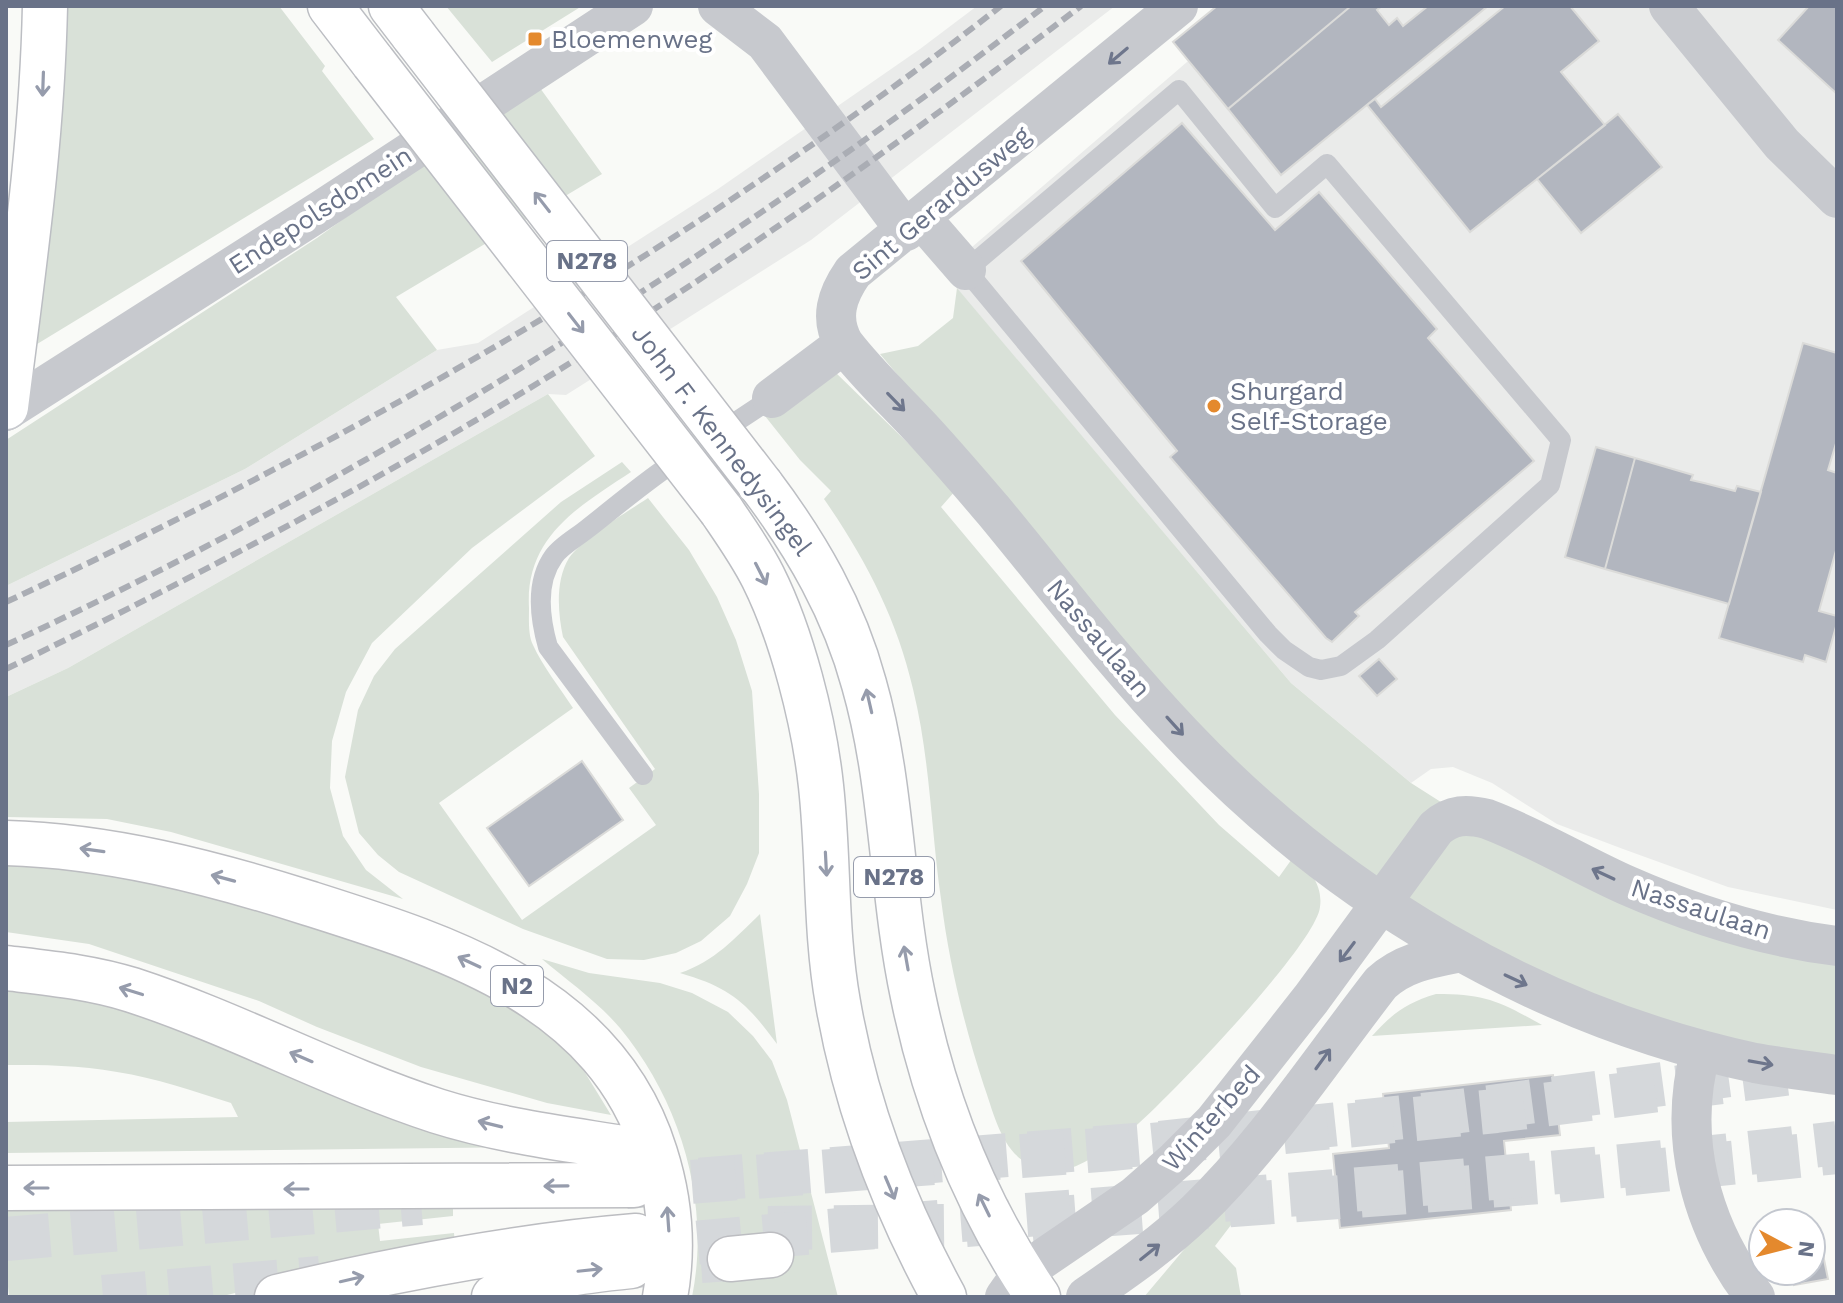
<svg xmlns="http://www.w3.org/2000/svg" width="1843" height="1303" font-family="'Work Sans',sans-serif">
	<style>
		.built { fill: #eaebea }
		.green { fill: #d9e1d8 }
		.building { fill: #b2b6bf; stroke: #dbdbd9; stroke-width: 2 }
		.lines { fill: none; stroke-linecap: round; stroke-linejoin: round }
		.trunk-tunnel { stroke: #d5d8db; stroke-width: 44; stroke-dasharray: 44 22; stroke-linecap: butt }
		.motorway-tunnel { stroke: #d5d8db; stroke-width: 44; stroke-dasharray: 44 22; stroke-linecap: butt }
		.primary-casing { stroke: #bcbec3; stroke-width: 47 }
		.trunk-casing { stroke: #bcbdc1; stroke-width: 47 }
		.service { stroke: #c7c9ce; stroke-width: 20 }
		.minor { stroke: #c7c9ce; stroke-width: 40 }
		.primary { stroke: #fff; stroke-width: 44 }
		.trunk { stroke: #fff; stroke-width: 44 }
		.rail { stroke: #aaadb4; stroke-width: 6; stroke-dasharray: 12 6; stroke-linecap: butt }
		.primary-bridge-casing { stroke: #bcbec3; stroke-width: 47; stroke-linecap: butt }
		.primary-bridge { stroke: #fff; stroke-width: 44 }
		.oneway { stroke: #6e768c }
		.oneway2 { stroke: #969cac }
		.poi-dot { fill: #e4892d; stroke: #fff; stroke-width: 3 }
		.labels { text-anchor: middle; stroke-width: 8; stroke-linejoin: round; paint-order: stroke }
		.shield { fill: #fff; stroke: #969cac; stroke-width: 2 }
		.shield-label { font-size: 24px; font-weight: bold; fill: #697288 }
		.poi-label { font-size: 26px; fill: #697288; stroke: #fff; text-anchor: start }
		.street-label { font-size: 26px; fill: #697288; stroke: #fff }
	</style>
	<rect width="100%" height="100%" fill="#f9faf7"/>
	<path class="built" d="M 977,6 L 1115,6 L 811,240 L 566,395 L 548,394 L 68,668 L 6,697 L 6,586 L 245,469 L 437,350 L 478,343 L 718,189 L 920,49 Z
		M 1252,6 L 1837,6 L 1837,910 L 1728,887 L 1623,849 L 1557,824 L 1492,783 L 1453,767 L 1431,769 L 1411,783 L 1291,683 L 943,272 Z"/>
	<path class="green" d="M 57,6 L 279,6 L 325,66 L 322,71 L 374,139 L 24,352 Z
		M 446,6 L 582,6 L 492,62 Z
		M 535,81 L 602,174 L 396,297 L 437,350 L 245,469 L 6,586 L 6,440 L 317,238 Z
		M 957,288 L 1291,683 L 1411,783 L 1499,839 L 1837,959 L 1837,1061 L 1695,1039 L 1501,964 L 1325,852 L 1206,735 L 1090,603 L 880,354 L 918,346 L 953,318 Z
		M 833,370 L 956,490 L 941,507 L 1115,715 L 1219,825 L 1279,877 L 1294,856 C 1310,870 1323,885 1320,907 C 1316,945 1165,1102 1130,1131 C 1113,1145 1090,1162 1068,1169 C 1053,1173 1035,1169 1022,1160 C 1000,1144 993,1111 984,1086 C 964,1025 949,963 941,899 C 931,829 930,758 913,689 C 897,619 865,558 824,499 L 831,491 L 800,460 L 765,416 Z
		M 548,394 L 595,456 L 472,548 L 372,643 L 346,692 L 332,741 L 330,788 L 343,836 L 366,870 L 403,899 L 171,832 L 107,819 L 6,817 L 6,697 L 68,668 Z
		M 622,462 L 631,472 C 578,507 525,537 529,608 C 529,619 528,635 533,645 C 543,667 560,688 573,708 L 439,803 L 522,920 L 656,825 L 629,788 L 655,769 L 563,637 C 558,613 555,581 569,558 C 583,538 627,512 648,498 L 689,550 L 717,597 L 736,640 L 752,691 L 759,794 L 759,853 L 747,884 L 730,916 L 701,941 L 676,953 L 644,960 L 607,959 L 523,929 L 399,872 L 378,855 L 359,833 L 345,777 L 358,710 L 374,676 L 395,649 L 561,502 Z
		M 6,864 L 72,865 L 189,887 L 443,969 L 514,1007 L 573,1053 L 611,1115 L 547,1103 L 421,1067 L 317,1027 L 259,1001 L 89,944 L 6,932 Z
		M 760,914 L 777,1044 C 746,1002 731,988 680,973 C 715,961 734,939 760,914 Z
		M 542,959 L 589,973 L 660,983 L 692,993 L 728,1012 L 753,1036 L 772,1061 L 787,1100 L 838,1297 L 692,1297 C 711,1203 681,1102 620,1028 C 598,1002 568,981 542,959 Z
		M 6,990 L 53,992 L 117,1007 L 534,1147 L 6,1153 L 6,1122 L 238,1117 L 231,1103 C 193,1091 156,1078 117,1072 C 80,1065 43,1065 6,1065 Z
		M 1436,994 C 1485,994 1499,1001 1542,1025 L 1372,1036 C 1393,1013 1406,1003 1436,994 Z
		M 1246,1176 L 1260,1187 L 1215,1246 L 1236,1268 L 1241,1297 L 1144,1297 Z
		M 6,1204 L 453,1205 L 453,1216 L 378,1224 L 380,1241 L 454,1233 L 455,1245 L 314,1273 L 219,1297 L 9,1297 L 6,1266 Z"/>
	<path class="building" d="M 1217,6 L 1351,6 L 1228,109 L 1173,42 Z
		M 1351,6 L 1382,6 L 1377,10 L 1389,25 L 1397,18 L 1403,26 L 1428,6 L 1488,6 L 1281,175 L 1228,109 Z
		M 1505,6 L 1570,6 L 1599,41 L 1561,72 L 1605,125 L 1470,232 L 1367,105 L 1375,99 L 1381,107 Z
		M 1809,6 L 1837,6 L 1837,94 L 1778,40 Z
		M 1618,114 L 1662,167 L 1581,233 L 1537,179 Z
		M 1182,123 L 1275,230 L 1319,192 L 1437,329 L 1428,338 L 1534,461 L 1355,612 L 1359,616 L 1332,642 L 1326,638 L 1170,457 L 1177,451 L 1021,261 Z
		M 1803,343 L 1837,353 L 1837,440 L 1828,470 L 1837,473 L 1837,547 L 1819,611 L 1837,616 L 1837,623 L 1826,662 L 1805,655 L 1803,662 L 1719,638 Z
		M 1596,447 L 1635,458 L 1605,569 L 1565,557 Z
		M 1635,458 L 1693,475 L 1691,480 L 1704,483 L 1735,491 L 1737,486 L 1761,492 L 1729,604 L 1605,569 Z
		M 1379,659 L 1397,679 L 1377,696 L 1359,676 Z
		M 582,761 L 623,820 L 529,886 L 487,828 Z
		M 1553,1075 L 1560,1135 L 1504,1141 L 1511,1210 L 1340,1228 L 1333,1154 L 1389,1148 L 1383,1094 Z
		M 1818,1230 L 1828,1279 L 1794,1285 L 1791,1271 L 1811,1271 L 1811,1232 Z"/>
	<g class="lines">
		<path class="trunk-tunnel" d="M 634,1185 L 1159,1143 L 1460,1111 L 1783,1068
			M 768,1228 L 952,1226 L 1555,1181 L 1837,1152
			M 635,1266 L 730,1259"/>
		<path class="motorway-tunnel" d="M 626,1187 L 1112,1149 L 1496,1111 L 1799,1072
			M 6,1239 L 421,1203
			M 632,1249 C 1033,1209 1436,1191 1837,1143
			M 103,1297 L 320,1278"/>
		<g class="primary-casing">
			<path id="primary" d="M 330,6 L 373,62
				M 391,6 L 414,36
				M 6,407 C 23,271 42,144 45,6
				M 761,485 C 807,546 844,610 864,684 C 893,785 891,893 913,996 C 935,1103 976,1206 1038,1297
				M 721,510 C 736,532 751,553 763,577 C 792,635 814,721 821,786 C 829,858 825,931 838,1003 C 856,1107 893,1204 944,1297"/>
		</g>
		<g class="trunk-casing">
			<path id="trunk" d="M 6,843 C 109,846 210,872 308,903 C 450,948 606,996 655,1153 C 670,1200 674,1249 665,1297
				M 6,968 C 48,973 91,977 132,990 C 236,1024 333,1077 437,1111 C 497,1130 560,1138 622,1148
				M 6,1188 L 634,1185
				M 730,1259 L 771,1255
				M 277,1297 C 395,1269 514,1246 636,1236
				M 494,1297 C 537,1276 583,1271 631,1266"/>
		</g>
		<path class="service" d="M 1179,90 L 1275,208 L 1327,164 L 1561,440 L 1550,485 L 1377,640 L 1341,666 L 1321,670 L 1309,667 L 1284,650 L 1268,634 L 966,270 Z
			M 716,435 L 772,398
			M 643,775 L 548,647 C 540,619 535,582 554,556 C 561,546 577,537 587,529 C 619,504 649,478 682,457"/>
		<path class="minor" d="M 718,6 L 765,42 L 906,231
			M 1178,6 L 853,272 C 837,295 829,318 844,344 C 867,374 895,400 921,428 C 946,455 969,482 993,510 C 1055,585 1115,664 1182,734 C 1336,897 1536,1016 1755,1063 C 1782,1068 1810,1071 1837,1075
			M 1669,6 L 1782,144 L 1837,198
			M 921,218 L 966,270
			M 772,398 L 844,344
			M 6,411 L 320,211 L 633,6
			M 1701,1050 C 1677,1136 1700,1226 1755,1297
			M 1005,1297 L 1022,1273 L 1135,1196 L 1176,1160 L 1214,1122 L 1311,999 L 1436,828 C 1452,814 1467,814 1487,819 C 1535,837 1579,864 1626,885 C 1692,914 1766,937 1837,946
			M 1086,1297 C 1125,1270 1163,1244 1197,1211 C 1267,1143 1321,1060 1381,983 C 1404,962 1431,958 1461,952"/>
		<use href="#primary" class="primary"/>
		<use href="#trunk" class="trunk"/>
		<path class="rail" d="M 6,602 C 356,439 696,243 1001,6
			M 6,645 C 375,474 723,254 1045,6
			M 6,669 C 187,581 366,488 538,383 C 726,267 905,140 1081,6"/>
		<g class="primary-bridge-casing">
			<path id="primary-bridge" d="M 414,36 L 761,485
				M 373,62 L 721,510"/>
		</g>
		<use href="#primary-bridge" class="primary-bridge"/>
	</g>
	<defs><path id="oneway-shaft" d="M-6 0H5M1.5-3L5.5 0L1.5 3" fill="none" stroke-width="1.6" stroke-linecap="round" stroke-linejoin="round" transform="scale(2)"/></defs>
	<g class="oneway">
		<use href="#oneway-shaft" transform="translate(1118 56) rotate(140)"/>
		<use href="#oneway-shaft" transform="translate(896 402) rotate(46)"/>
		<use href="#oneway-shaft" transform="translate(1175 726) rotate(48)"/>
		<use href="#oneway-shaft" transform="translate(1603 874) rotate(-155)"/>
		<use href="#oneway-shaft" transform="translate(1347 952) rotate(127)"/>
		<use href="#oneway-shaft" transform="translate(1516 980) rotate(25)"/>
		<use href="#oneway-shaft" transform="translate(1323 1059) rotate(-54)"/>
		<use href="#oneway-shaft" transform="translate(1761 1063) rotate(10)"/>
		<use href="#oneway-shaft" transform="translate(1150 1252) rotate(-39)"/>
	</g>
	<g class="oneway2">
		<use href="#oneway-shaft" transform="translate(43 84) rotate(92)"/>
		<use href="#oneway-shaft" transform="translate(542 202) rotate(-128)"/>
		<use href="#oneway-shaft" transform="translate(576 323) rotate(52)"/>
		<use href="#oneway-shaft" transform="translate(761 574) rotate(63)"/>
		<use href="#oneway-shaft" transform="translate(869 701) rotate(-103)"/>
		<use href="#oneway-shaft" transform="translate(92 850) rotate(-172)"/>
		<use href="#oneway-shaft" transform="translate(826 864) rotate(87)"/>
		<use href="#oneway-shaft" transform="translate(223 878) rotate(-165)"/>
		<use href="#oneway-shaft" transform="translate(906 958) rotate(-100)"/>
		<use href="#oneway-shaft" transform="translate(469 962) rotate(-155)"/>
		<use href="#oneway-shaft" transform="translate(131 991) rotate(-163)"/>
		<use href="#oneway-shaft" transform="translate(301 1057) rotate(-157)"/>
		<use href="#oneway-shaft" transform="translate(490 1124) rotate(-166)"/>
		<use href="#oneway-shaft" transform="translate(556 1186) rotate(179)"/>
		<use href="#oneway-shaft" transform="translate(36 1188) rotate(180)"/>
		<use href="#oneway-shaft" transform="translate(890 1188) rotate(67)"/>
		<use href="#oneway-shaft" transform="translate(296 1189) rotate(180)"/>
		<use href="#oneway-shaft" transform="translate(984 1205) rotate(-116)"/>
		<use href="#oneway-shaft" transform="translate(668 1219) rotate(-94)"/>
		<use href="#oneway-shaft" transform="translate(590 1270) rotate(-6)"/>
		<use href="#oneway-shaft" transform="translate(352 1279) rotate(-13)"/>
	</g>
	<g class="poi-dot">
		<rect x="527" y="31" width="16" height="16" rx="4"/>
		<circle cx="1214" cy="406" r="8"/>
	</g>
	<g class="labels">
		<g class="shield">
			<rect x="547" y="241" width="80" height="40" rx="6"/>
			<rect x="854" y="857" width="80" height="40" rx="6"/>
			<rect x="491" y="966" width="52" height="40" rx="6"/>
		</g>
		<g class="shield-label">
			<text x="587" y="269">N278</text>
			<text x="894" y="885">N278</text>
			<text x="517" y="994">N2</text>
		</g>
		<g class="poi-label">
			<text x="551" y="48">Bloemenweg</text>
			<text x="1230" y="400">Shurgard<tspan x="1230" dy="30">Self-Storage</tspan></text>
		</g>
		<g class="street-label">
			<text transform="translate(941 203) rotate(-40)" y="9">Sint Gerardusweg</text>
			<text transform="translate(320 210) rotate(-33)" y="9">Endepolsdomein</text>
			<text transform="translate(722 440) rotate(53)" y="9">John F. Kennedysingel</text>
			<text transform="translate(1099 638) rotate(50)" y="9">Nassaulaan</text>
			<text transform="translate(1701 909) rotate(18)" y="9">Nassaulaan</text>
			<text transform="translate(1211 1118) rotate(-48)" y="9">Winterbed</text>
		</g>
	</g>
	<rect width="1843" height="1303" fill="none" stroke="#697288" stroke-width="16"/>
	<g transform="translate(1787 1247) rotate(97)"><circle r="38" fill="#ffffff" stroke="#c3c7cf" stroke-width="2"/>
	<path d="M0-6L14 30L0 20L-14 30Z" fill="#e4892d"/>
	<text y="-12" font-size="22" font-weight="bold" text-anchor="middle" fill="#697288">N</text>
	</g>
</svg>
